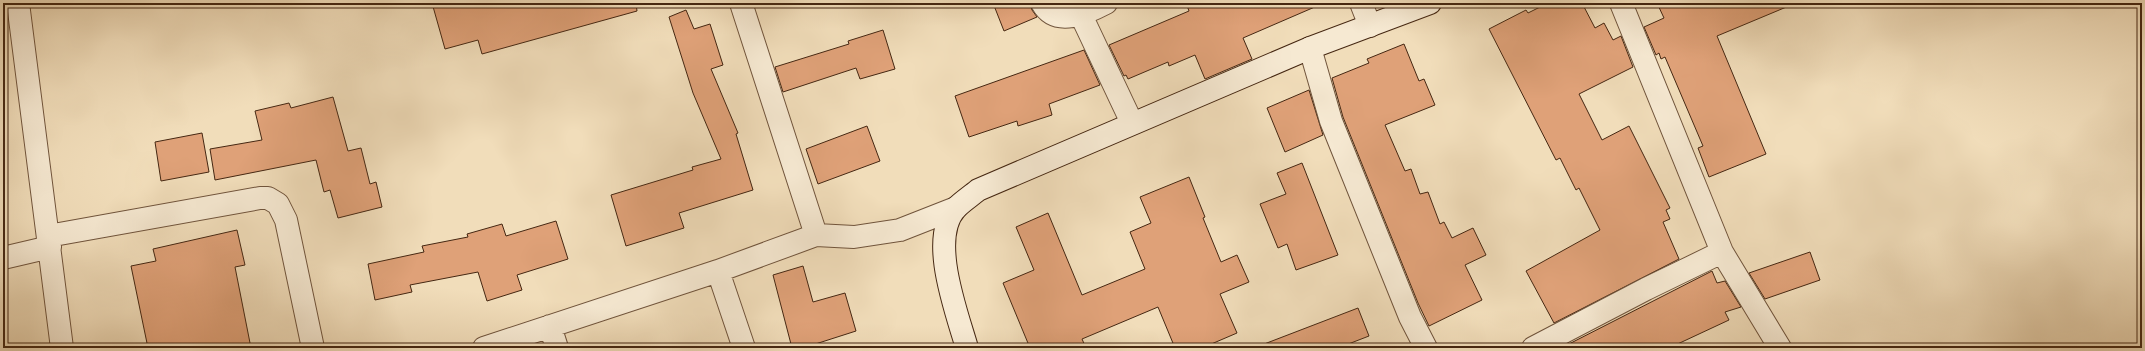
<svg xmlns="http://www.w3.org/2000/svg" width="2145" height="351" font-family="'IM FELL English',serif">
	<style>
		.building { fill: #dfa178; stroke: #452712 }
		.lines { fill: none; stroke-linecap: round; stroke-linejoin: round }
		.street-casing { stroke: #70543c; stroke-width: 24 }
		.secondary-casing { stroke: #452712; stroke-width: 24 }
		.street { stroke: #f6e9d2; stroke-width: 22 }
		.secondary { stroke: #f6e9d2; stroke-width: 22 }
	</style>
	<rect width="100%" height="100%" fill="#f1ddba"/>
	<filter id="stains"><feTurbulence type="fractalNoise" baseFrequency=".005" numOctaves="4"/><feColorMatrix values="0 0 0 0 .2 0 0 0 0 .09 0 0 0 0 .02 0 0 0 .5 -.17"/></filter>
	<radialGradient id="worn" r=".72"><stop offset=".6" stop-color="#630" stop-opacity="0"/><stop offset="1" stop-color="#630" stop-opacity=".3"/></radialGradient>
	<path class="building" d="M 432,3 L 636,3 L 637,11 L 482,54 L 478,40 L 445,49 Z
		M 993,3 L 1030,3 L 1032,10 L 1037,17 L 1004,31 Z
		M 1186,3 L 1324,3 L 1243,38 L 1252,59 L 1205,79 L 1195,55 L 1169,66 L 1168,62 L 1128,79 L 1126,75 L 1124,76 L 1109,45 L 1189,11 Z
		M 1548,3 L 1582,3 L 1595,28 L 1604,23 L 1613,40 L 1621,36 L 1633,67 L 1579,94 L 1602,140 L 1629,126 L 1670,208 L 1666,210 L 1670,219 L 1663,222 L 1679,259 L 1554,323 L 1526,271 L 1600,230 L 1579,188 L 1576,190 L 1560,158 L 1556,160 L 1489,29 L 1526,10 L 1528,13 Z
		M 1657,3 L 1796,3 L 1717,36 L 1766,154 L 1709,177 L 1698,148 L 1703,146 L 1665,57 L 1661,59 L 1659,53 L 1656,55 L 1644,27 L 1664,18 Z
		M 686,10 L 694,29 L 710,24 L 723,65 L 711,69 L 738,133 L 736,134 L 753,190 L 679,213 L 684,228 L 626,246 L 611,195 L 693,170 L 692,167 L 721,159 L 693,93 L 669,17 Z
		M 883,30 L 895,69 L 860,79 L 856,68 L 783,92 L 775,67 L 849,44 L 848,41 Z
		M 1404,44 L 1419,81 L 1424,79 L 1435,105 L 1385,125 L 1405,171 L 1411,169 L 1420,194 L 1428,192 L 1440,224 L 1444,222 L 1452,238 L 1473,228 L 1486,255 L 1465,265 L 1482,300 L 1429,326 L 1418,303 L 1343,117 L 1332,78 L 1369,63 L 1367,59 Z
		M 1084,50 L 1100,85 L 1049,104 L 1052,115 L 1018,126 L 1017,121 L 969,137 L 955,96 Z
		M 1309,90 L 1323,135 L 1285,152 L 1267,108 Z
		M 333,97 L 348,151 L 361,148 L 370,184 L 376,182 L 382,207 L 338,218 L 330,190 L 324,192 L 316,160 L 215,180 L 210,149 L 262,140 L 255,111 L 289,103 L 291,108 Z
		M 867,126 L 880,161 L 818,184 L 806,149 Z
		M 202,133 L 209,172 L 161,181 L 155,142 Z
		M 1302,163 L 1338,255 L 1296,270 L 1287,244 L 1278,248 L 1260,204 L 1286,194 L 1277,173 Z
		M 1189,177 L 1205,217 L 1203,218 L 1221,262 L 1237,255 L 1249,282 L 1220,294 L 1237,333 L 1202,348 L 1175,348 L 1158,307 L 1082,339 L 1086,348 L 1030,348 L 1003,283 L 1034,270 L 1016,227 L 1048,213 L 1082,295 L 1145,269 L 1130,232 L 1151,223 L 1140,197 Z
		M 556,221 L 568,259 L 517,275 L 522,290 L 487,301 L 478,272 L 410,285 L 412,292 L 375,300 L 368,264 L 424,252 L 422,246 L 468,237 L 467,234 L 502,224 L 506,236 Z
		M 237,230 L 245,265 L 235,267 L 251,348 L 148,348 L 131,266 L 156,261 L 153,249 Z
		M 1810,252 L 1820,280 L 1765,299 L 1749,273 Z
		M 803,266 L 813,302 L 845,293 L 856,331 L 803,348 L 792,348 L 773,275 Z
		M 1712,271 L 1717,283 L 1725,281 L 1741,307 L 1725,312 L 1729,320 L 1669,348 L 1569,348 L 1567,345 Z
		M 1358,308 L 1369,336 L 1338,348 L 1259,348 L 1259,346 Z"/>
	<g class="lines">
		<g class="street-casing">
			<path id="street" d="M 18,3 L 62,348
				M 741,3 L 816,235
				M 1042,3 C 1056,28 1087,13 1106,3
				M 1361,3 L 1370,26
				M 1621,3 L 1722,252 L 1780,348
				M 1081,15 L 1132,123
				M 1310,48 L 1331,121 L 1410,317 L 1426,348
				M 48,236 L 260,198 L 268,198 L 278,204 L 286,220 L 313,348
				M 3,258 L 50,247
				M 718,271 L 744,348
				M 550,326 L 557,348
				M 484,348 L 718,271 L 816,235 L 854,237 L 900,230 L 956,208
				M 1533,348 L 1646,289 L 1722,252"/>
		</g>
		<g class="secondary-casing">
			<path id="secondary" d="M 967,348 C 957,313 928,238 956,208 C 963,201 971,196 978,190 L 1310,48 L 1430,3"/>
		</g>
		<use href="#street" class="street"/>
		<use href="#secondary" class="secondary"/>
	</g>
	<rect width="2145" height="351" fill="none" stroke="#f1ddba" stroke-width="16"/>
	<rect x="4" y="4" width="2137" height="343" fill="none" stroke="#452712" stroke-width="2"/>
	<rect x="8" y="8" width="2129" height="335" fill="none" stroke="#452712"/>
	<rect width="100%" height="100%" filter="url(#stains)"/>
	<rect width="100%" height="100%" fill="url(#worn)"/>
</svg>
